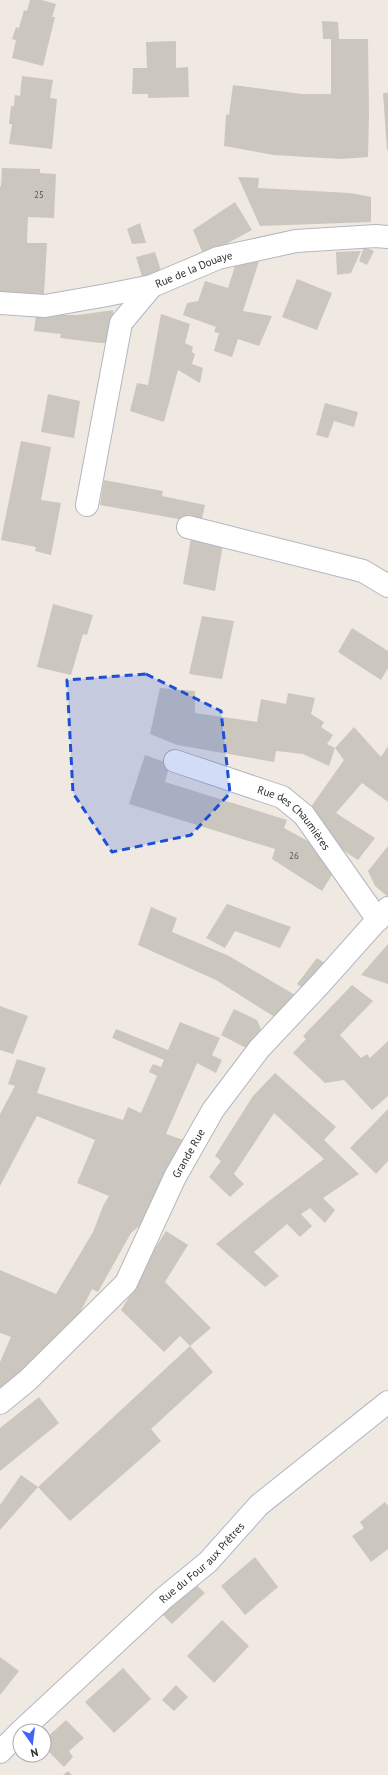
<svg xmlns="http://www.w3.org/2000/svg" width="388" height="1775" font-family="'PT Sans',sans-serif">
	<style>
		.building { fill: #cbc7bf }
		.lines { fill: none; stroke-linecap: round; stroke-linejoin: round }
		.minor-casing { stroke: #b4b7c1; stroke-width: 24 }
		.minor { stroke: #fff; stroke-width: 22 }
		.marked { fill: #1d4ed8; fill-opacity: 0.2; stroke: #1d4ed8; stroke-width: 3; stroke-dasharray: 8 5; stroke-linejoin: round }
		.labels { text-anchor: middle; stroke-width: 3; stroke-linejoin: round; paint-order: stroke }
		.number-label { font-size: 9px; fill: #555452 }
		.street-label { font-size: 11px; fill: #2e2e2e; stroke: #fff }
	</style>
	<rect width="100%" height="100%" fill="#efe9e1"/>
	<path class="building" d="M 30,0 L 42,0 L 56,4 L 52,17 L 55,17 L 43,66 L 12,58 L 16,40 L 12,39 L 16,27 L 19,28 L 24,10 L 27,11 Z
		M 322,21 L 338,22 L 339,39 L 368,39 L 369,115 L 368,157 L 341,159 L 274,155 L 224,146 L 226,114 L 229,115 L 233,85 L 302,94 L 331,94 L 331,39 L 323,39 Z
		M 176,41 L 176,68 L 188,67 L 189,97 L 148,98 L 148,94 L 132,94 L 133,68 L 147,68 L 146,42 Z
		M 22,76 L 53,80 L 50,98 L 57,99 L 52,149 L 9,144 L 12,124 L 9,124 L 11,106 L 14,106 L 15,95 L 20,96 Z
		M 383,93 L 388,93 L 388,150 L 387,150 Z
		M 2,168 L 40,169 L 40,173 L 56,174 L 54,218 L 28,217 L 27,243 L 47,243 L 44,294 L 0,292 L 0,186 L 1,186 Z
		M 238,177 L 259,178 L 258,188 L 350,193 L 371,197 L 371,222 L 260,226 Z
		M 235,202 L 252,230 L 204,256 L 193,230 Z
		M 140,223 L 146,243 L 132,244 L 127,229 Z
		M 364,247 L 374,251 L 367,265 L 359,261 Z
		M 361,251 L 351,273 L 337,275 L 336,252 Z
		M 155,252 L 163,277 L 144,283 L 136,257 Z
		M 259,261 L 243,311 L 272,316 L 259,346 L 238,339 L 232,357 L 214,351 L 219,333 L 214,332 L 216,327 L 183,315 L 187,303 L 198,301 L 205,281 L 228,288 L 235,266 Z
		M 297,279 L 332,293 L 317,330 L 282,317 Z
		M 113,310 L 113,328 L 111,343 L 100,343 L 60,338 L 61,334 L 34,331 L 36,315 L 78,315 Z
		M 161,314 L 190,324 L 185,343 L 193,347 L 192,352 L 195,354 L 192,364 L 203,368 L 200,383 L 178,370 L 164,422 L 130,411 L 137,383 L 148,385 Z
		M 48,394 L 80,401 L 74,438 L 41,432 Z
		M 325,403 L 358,412 L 354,427 L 334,421 L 328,438 L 316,435 Z
		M 21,441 L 51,447 L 41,500 L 61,503 L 51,555 L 35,551 L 36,547 L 1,540 Z
		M 104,480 L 163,491 L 162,496 L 205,505 L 201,523 L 100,505 Z
		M 191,538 L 223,544 L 215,591 L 183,584 Z
		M 53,604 L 93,615 L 87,635 L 83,634 L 71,675 L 37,667 Z
		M 202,616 L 234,621 L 222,679 L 189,674 Z
		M 352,628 L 388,651 L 388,668 L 381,680 L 338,652 Z
		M 160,688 L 195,691 L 195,713 L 257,722 L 261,699 L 286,704 L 288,693 L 315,698 L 311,714 L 324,722 L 321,727 L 333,735 L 327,744 L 335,748 L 329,766 L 303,754 L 276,751 L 274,762 L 177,745 L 150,734 Z
		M 354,727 L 381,757 L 388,746 L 388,802 L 362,783 L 336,813 L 375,838 L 358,860 L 344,851 L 308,811 L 344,760 L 335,748 Z
		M 145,755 L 170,764 L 165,782 L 287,820 L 284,828 L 317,846 L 338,865 L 322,891 L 272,859 L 275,849 L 129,804 Z
		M 388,846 L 388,897 L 375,886 L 368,871 Z
		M 227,904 L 291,927 L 280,948 L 235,931 L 225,948 L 206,938 Z
		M 151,907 L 177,918 L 172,932 L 229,956 L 302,999 L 281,1021 L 216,980 L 138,945 Z
		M 388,944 L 388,984 L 361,975 Z
		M 317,958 L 329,966 L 308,992 L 297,984 Z
		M 352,985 L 373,1001 L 340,1035 L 361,1058 L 367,1054 L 370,1058 L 388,1041 L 388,1096 L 372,1110 L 344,1080 L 325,1083 L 293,1053 L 306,1039 L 303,1036 Z
		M 0,1006 L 28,1016 L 13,1054 L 0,1050 Z
		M 234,1009 L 257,1020 L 262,1032 L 248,1049 L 221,1035 Z
		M 180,1022 L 220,1038 L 212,1055 L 222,1060 L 216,1073 L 197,1063 L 166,1134 L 192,1143 L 145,1221 L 131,1233 L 98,1292 L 92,1289 L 69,1335 L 0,1399 L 0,1362 L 11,1337 L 0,1333 L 0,1270 L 56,1294 L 93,1232 L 103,1206 L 109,1196 L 77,1183 L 95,1140 L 37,1116 L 0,1186 L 0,1114 L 15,1086 L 8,1084 L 17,1059 L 46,1068 L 37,1093 L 123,1120 L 128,1107 L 141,1113 L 157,1076 L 149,1072 L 153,1064 L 161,1067 L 164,1060 L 112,1038 L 116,1029 L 168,1050 Z
		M 275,1073 L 336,1127 L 324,1140 L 359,1174 L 323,1198 L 335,1210 L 325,1223 L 310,1208 L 301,1214 L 312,1226 L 300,1237 L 287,1224 L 254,1252 L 279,1276 L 265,1287 L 216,1244 L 265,1204 L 324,1159 L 274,1113 L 234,1174 L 244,1184 L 230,1197 L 209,1177 L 221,1161 L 215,1156 L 253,1096 Z
		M 388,1109 L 388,1161 L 376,1174 L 350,1148 Z
		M 166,1231 L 188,1245 L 165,1282 L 211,1328 L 190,1346 L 213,1372 L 151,1429 L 161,1441 L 70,1521 L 38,1487 L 0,1530 L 0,1505 L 21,1475 L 38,1487 L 190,1346 L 180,1336 L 164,1352 L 121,1310 L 133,1291 L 130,1288 Z
		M 39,1397 L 59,1423 L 0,1471 L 0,1428 Z
		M 385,1502 L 388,1506 L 388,1549 L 371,1562 L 352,1536 L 364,1528 L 360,1522 Z
		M 255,1557 L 278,1587 L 245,1615 L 221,1586 Z
		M 191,1580 L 205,1593 L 172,1624 L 157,1609 Z
		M 222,1620 L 249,1646 L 214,1683 L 187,1656 Z
		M 0,1657 L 19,1671 L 0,1695 Z
		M 123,1668 L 151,1699 L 114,1733 L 85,1702 Z
		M 176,1685 L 188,1697 L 174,1711 L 162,1700 Z
		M 66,1720 L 84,1738 L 69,1751 L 73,1757 L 64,1767 L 44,1747 L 44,1740 Z
		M 68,1771 L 72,1775 L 63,1775 Z"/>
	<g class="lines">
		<g class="minor-casing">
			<g id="minor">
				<path id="s1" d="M 0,303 L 45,306 L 107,295 L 152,286 L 218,258 L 296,241 L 376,236 L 388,237"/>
				<path d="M 87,505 L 121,323 L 152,286"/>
				<path d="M 188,527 L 363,571 L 388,586"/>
				<path id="s2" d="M 175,761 L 282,797 L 304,815 L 378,920"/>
				<path id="s3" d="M 0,1403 L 28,1380 L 126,1283 L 175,1177 L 213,1110 L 259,1049 L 321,983 L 388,908"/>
				<path id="s4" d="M 21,1731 L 164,1598 L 208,1562 L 259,1505 L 388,1402"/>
				<path d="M 0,1752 L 20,1732"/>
			</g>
		</g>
		<use href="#minor" class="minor"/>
	</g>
	<path class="marked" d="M 146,674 L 221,711 L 230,793 L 191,835 L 112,852 L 73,793 L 67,680 Z"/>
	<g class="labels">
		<g class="number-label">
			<text x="39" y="198">25</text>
			<text x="294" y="859">26</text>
		</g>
		<g class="street-label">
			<text dy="4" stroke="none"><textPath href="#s1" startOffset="199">Rue de la Douaye</textPath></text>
			<text dy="4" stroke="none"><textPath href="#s2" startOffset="135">Rue des Chaumières</textPath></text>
			<text dy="4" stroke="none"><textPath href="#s3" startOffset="318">Grande Rue</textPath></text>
			<text dy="4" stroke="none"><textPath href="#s4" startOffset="247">Rue du Four aux Prêtres</textPath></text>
		</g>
	</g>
	<g transform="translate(32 1743) rotate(166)"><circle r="19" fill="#ffffff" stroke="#ababab"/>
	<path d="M0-3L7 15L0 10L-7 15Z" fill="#4264fb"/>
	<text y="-6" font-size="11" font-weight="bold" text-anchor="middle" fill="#2e2e2e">N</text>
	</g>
</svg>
